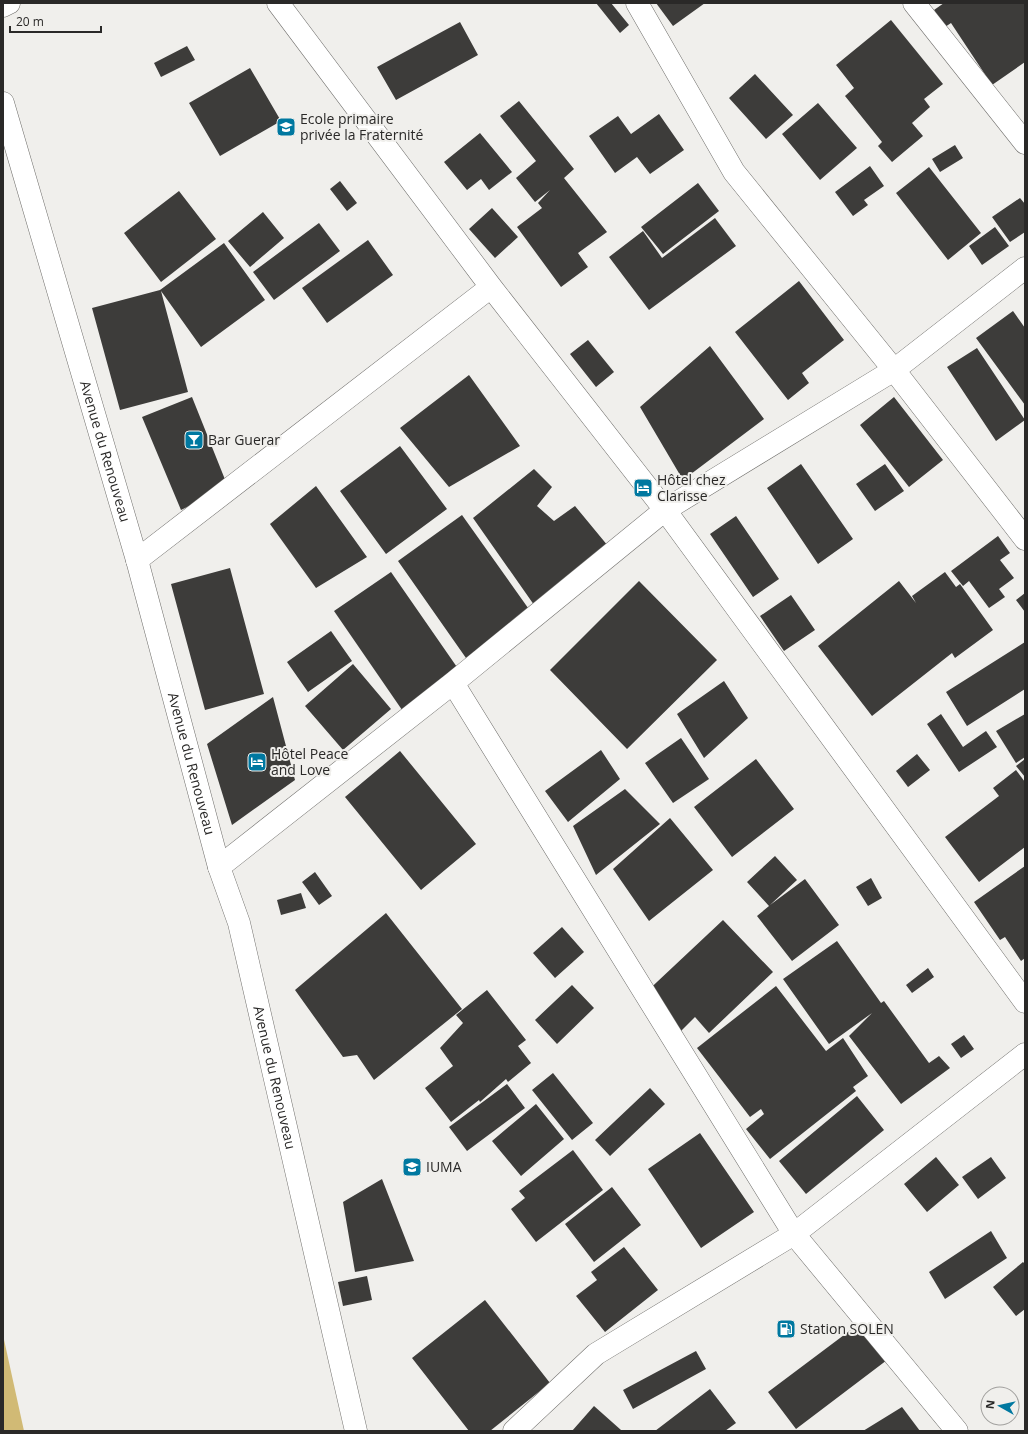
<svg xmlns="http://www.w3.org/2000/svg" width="1028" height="1434" font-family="'Open Sans',sans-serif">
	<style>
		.pitch { fill: #d1ba75 }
		.building { fill: #3d3c3a }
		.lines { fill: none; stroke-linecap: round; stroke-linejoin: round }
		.minor-casing { stroke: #706f6c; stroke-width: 23 }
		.secondary-casing { stroke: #706f6c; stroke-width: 23 }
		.minor { stroke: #fff; stroke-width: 22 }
		.secondary { stroke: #fff; stroke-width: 22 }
		.labels { text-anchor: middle; stroke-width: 4; stroke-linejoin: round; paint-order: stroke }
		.poi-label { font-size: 14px; fill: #2a2928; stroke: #f0efec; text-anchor: start }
		.street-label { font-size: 14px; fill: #2a2928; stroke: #f0efec }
	</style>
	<rect width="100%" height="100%" fill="#f0efec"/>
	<path class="pitch" d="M 3,1335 L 24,1431 L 3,1431 Z"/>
	<path class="building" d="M 596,3 L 611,3 L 629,25 L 620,33 Z
		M 656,3 L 705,3 L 673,26 Z
		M 944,3 L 1025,3 L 1025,62 L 992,85 L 951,23 L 945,27 L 934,10 Z
		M 891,20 L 943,84 L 924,99 L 930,107 L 912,123 L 923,136 L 892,162 L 878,146 L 882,142 L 845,96 L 854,88 L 836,65 Z
		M 460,22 L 478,55 L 396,100 L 377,67 Z
		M 187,46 L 195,60 L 161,77 L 154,63 Z
		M 250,68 L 281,121 L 220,156 L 189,103 Z
		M 755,74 L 793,115 L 766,139 L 729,98 Z
		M 519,101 L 574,169 L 564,178 L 607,232 L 578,253 L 588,267 L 561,287 L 517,227 L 542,208 L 538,203 L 550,190 L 535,202 L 516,178 L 536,161 L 500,116 Z
		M 818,103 L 857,148 L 820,180 L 782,134 Z
		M 659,114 L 684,150 L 650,174 L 637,157 L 615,173 L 589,136 L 618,116 L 631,134 Z
		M 480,133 L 512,172 L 489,190 L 481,179 L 467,190 L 444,162 Z
		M 955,145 L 963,158 L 940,172 L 932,159 Z
		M 870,166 L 884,186 L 864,200 L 868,205 L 853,216 L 835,192 Z
		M 929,167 L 981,233 L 948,260 L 896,193 Z
		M 340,181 L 357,203 L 347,211 L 330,189 Z
		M 698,183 L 719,211 L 663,254 L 641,227 Z
		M 179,191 L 216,239 L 161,282 L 124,233 Z
		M 1020,198 L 1025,204 L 1025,232 L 1010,242 L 992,217 Z
		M 492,208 L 518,237 L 495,258 L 469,229 Z
		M 263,212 L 284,238 L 250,267 L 228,241 Z
		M 715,218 L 736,246 L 649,310 L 609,257 L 643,231 L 662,258 Z
		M 319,223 L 340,251 L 274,300 L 253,272 Z
		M 995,227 L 1009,246 L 982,265 L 969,246 Z
		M 368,240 L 393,275 L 327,323 L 302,288 Z
		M 224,243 L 265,300 L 201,347 L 161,291 L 188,392 L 120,410 L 92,308 L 160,290 Z
		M 799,281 L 844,340 L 802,373 L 809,383 L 788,400 L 735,332 Z
		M 1013,311 L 1025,328 L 1025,405 L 976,338 Z
		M 588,340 L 614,372 L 596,387 L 570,354 Z
		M 710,346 L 764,419 L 683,480 L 640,407 Z
		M 977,348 L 1025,420 L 996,441 L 947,367 Z
		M 469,375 L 520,446 L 449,487 L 400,428 Z
		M 192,397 L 228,487 L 181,510 L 142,417 Z
		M 894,397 L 943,460 L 909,487 L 860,425 Z
		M 400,446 L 447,509 L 386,554 L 340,491 Z
		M 801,464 L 853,539 L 818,564 L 767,488 Z
		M 885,464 L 904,491 L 875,511 L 856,484 Z
		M 534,469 L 552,487 L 537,506 L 554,521 L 575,506 L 613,552 L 539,612 L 473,518 Z
		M 316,486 L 367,557 L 316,588 L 270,524 Z
		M 462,515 L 538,622 L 473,668 L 398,561 Z
		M 736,516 L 779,579 L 753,597 L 710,534 Z
		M 998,536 L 1010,553 L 1000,560 L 1014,578 L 999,589 L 1005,597 L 989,608 L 969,581 L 963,586 L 951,571 Z
		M 230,568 L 264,694 L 205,710 L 171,584 Z
		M 391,572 L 468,683 L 411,723 L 334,611 Z
		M 945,572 L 956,587 L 960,584 L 993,630 L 955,658 L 952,653 L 872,716 L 818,646 L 899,581 L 916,603 L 912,596 Z
		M 639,581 L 717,660 L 627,749 L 550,670 Z
		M 1025,593 L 1025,612 L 1016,600 Z
		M 791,595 L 815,630 L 784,651 L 760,616 Z
		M 331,631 L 352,661 L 308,692 L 287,662 Z
		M 1025,642 L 1025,689 L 967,726 L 946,692 Z
		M 353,664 L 391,709 L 343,750 L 305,706 Z
		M 724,681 L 748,718 L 704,758 L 677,714 Z
		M 273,697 L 295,780 L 232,825 L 207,744 Z
		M 941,714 L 963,747 L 986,731 L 997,747 L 959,772 L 927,724 Z
		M 1025,714 L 1025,757 L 1016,763 L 996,731 Z
		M 681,738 L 709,779 L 673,803 L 645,763 Z
		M 601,750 L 620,779 L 568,822 L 545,791 Z
		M 400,751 L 476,844 L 421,890 L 345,797 Z
		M 917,754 L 930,770 L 908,787 L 896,771 Z
		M 756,759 L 794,809 L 732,857 L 694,807 Z
		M 1025,759 L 1025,777 L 1016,766 Z
		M 1016,770 L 1025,782 L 1025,847 L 979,882 L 945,837 L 999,796 L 993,788 Z
		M 625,789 L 660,824 L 596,875 L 573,826 Z
		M 670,818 L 713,870 L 649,921 L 613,869 Z
		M 775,856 L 797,880 L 770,905 L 805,879 L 839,925 L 792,961 L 757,916 L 769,906 L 747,882 Z
		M 1025,866 L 1025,958 L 1021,961 L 1005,937 L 1000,940 L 974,902 Z
		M 315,872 L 332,896 L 319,905 L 302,882 Z
		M 871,878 L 882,898 L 868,906 L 856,887 Z
		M 301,893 L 306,908 L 281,915 L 277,900 Z
		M 386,913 L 462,1009 L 374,1080 L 357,1055 L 343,1057 L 295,990 Z
		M 723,920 L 773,972 L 709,1033 L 695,1017 L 677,1035 L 641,997 Z
		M 562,927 L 584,952 L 555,978 L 533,953 Z
		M 837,941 L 881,1003 L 884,1001 L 929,1063 L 939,1056 L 950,1068 L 901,1104 L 849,1036 L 872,1013 L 829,1044 L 783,979 Z
		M 928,968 L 934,977 L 912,993 L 906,985 Z
		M 572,985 L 594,1008 L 557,1044 L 535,1020 Z
		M 776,986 L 826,1051 L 843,1038 L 868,1076 L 853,1087 L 856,1091 L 770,1159 L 746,1129 L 764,1114 L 761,1109 L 750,1117 L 697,1048 Z
		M 487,990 L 526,1040 L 518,1046 L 531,1063 L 508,1082 L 506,1079 L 480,1102 L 479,1100 L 451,1122 L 425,1088 L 453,1066 L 440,1048 L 463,1023 L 456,1015 Z
		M 964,1035 L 974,1049 L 961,1058 L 951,1044 Z
		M 553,1073 L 593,1123 L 572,1140 L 532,1090 Z
		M 507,1084 L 525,1108 L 467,1151 L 449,1127 Z
		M 650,1088 L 665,1104 L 610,1156 L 595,1140 Z
		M 857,1096 L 884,1130 L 806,1194 L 779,1161 Z
		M 536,1104 L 564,1139 L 521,1176 L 492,1141 Z
		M 700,1133 L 754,1212 L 701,1248 L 648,1169 Z
		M 573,1150 L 603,1190 L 536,1242 L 511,1209 L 525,1198 L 519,1191 Z
		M 936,1157 L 959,1185 L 927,1212 L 904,1184 Z
		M 991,1157 L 1006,1178 L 978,1199 L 962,1177 Z
		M 382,1179 L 414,1261 L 355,1272 L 343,1202 Z
		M 612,1187 L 641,1225 L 594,1262 L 565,1224 Z
		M 991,1231 L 1007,1258 L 945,1299 L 929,1272 Z
		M 624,1247 L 658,1290 L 605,1332 L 576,1296 L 597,1280 L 591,1272 Z
		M 1023,1262 L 1025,1264 L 1025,1309 L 1016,1316 L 993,1287 Z
		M 367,1276 L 372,1300 L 343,1306 L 338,1282 Z
		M 485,1300 L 550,1383 L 490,1431 L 469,1431 L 412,1358 Z
		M 864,1320 L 891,1357 L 796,1429 L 768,1392 Z
		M 696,1351 L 706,1369 L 633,1409 L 623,1390 Z
		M 710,1389 L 736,1423 L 725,1431 L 655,1431 Z
		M 594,1406 L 621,1430 L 620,1431 L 572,1431 Z
		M 902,1407 L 920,1431 L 863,1431 Z"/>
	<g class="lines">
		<g class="minor-casing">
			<path id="minor" d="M 278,3 L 491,287 L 665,510 L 1025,1002
				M 637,3 L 734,172 L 894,370 L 1025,539
				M 914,3 L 1025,143
				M 3,6 L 9,3
				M 137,560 L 491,287
				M 453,683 L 794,1234 L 957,1431
				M 219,867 L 453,683 L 665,510 L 894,370 L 1025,268
				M 514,1431 L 596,1354 L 794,1234 L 1025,1054"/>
		</g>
		<g class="secondary-casing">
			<g id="secondary">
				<path id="s1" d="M 3,103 L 137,560 L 219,867 L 239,923 L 356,1431"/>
			</g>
		</g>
		<use href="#minor" class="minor"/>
		<use href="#secondary" class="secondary"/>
	</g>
	<defs>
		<g id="school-square" transform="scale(1)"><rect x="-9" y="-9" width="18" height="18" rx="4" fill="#0078a0" stroke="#f0efec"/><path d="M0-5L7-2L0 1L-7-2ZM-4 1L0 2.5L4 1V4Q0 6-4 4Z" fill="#fff"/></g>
		<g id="bar-square" transform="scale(1)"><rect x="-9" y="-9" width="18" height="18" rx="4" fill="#0078a0" stroke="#f0efec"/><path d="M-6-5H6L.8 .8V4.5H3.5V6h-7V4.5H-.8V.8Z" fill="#fff"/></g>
		<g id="hotel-square" transform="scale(1)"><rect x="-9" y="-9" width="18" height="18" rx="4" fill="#0078a0" stroke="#f0efec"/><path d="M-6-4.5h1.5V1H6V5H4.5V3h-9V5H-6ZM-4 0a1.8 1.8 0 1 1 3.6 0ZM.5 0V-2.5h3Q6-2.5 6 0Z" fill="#fff"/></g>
		<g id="university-square" transform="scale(1)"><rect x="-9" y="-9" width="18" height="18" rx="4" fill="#0078a0" stroke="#f0efec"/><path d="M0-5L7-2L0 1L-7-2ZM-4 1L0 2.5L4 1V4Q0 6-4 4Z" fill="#fff"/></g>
		<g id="fuel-square" transform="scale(1)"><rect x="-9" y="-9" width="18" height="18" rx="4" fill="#0078a0" stroke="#f0efec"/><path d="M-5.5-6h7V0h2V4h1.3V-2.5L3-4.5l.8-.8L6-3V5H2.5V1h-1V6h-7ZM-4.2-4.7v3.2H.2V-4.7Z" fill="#fff"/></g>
	</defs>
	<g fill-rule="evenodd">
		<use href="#school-square" x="286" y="127"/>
		<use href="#bar-square" x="194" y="440"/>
		<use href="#hotel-square" x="643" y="488"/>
		<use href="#hotel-square" x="257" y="762"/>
		<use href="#university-square" x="412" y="1167"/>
		<use href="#fuel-square" x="786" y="1329"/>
	</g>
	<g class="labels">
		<g class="poi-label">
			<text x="300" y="124">Ecole primaire<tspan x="300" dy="16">privée la Fraternité</tspan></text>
			<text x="208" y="445">Bar Guerar</text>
			<text x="657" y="485">Hôtel chez<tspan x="657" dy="16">Clarisse</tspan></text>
			<text x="271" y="759">Hôtel Peace<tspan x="271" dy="16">and Love</tspan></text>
			<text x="426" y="1172">IUMA</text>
			<text x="800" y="1334">Station SOLEN</text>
		</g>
		<g class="street-label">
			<text dy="5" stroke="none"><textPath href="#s1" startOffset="363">Avenue du Renouveau</textPath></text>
			<text dy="5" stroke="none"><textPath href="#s1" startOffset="687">Avenue du Renouveau</textPath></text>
			<text dy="5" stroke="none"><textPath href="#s1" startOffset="1012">Avenue du Renouveau</textPath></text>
		</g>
	</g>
	<rect width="1028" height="1434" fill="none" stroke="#2a2928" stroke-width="8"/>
	<g transform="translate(1000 1406) rotate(278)"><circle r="19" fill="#f0efec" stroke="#a1a09e"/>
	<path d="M0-3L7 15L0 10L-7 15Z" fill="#0078a0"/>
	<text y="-6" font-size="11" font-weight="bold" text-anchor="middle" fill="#2a2928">N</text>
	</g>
	<path d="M10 26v6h91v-6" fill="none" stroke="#2a2928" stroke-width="2"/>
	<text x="16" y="26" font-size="12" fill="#2a2928" stroke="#f0efec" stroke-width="3" paint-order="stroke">20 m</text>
</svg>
